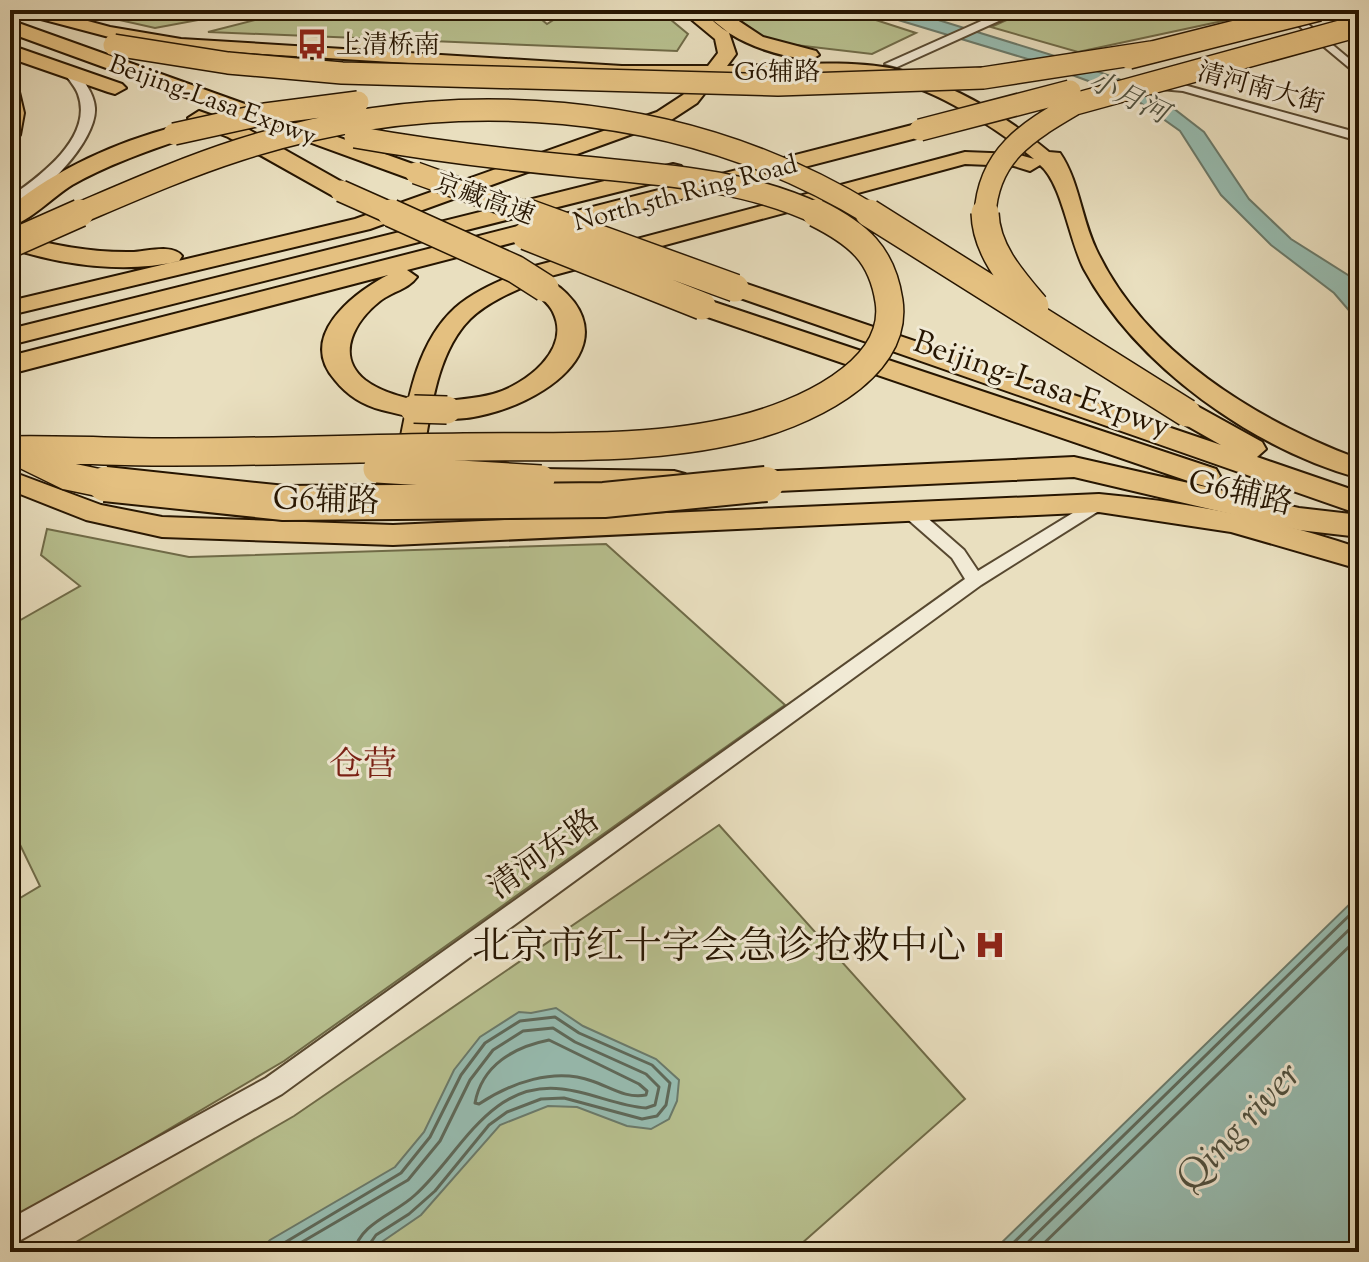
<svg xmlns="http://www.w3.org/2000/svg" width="1369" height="1262" font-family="'Sorts Mill Goudy','Noto Serif SC',serif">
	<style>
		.green { fill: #b8c190; stroke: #6f6b48; stroke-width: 2 }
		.water { fill: #97bdb2; stroke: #6a7a6b; stroke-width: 2 }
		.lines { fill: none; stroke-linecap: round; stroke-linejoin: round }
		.shore { stroke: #5e695a; stroke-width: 3 }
		.minor-casing { stroke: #574830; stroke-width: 4 }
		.tertiary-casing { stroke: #574830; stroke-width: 4 }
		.primary-casing { stroke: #261501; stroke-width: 4 }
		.motorway-casing { stroke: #261501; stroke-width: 4 }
		.minor { fill: #f1ead5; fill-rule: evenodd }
		.tertiary { fill: #f1ead5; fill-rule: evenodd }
		.primary { fill: #e4c080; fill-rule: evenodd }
		.motorway { fill: #e4c080; fill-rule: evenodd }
		.motorway-bridge-far2-casing { stroke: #261501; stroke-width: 24; stroke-linecap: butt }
		.motorway-bridge-far1-casing { stroke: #261501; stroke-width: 30; stroke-linecap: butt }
		.motorway-bridge-casing { stroke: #261501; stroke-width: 38; stroke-linecap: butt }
		.motorway-bridge-far2 { stroke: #e4c080; stroke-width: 21 }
		.motorway-bridge-far1 { stroke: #e4c080; stroke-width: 27 }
		.motorway-bridge { stroke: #e4c080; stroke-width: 34 }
		.labels { text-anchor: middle; stroke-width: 6; stroke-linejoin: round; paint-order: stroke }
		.far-poi-label { font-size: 26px; fill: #261501; stroke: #f1ead5; text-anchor: start }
		.far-street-label { font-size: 26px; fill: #261501; stroke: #f1ead5 }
		.far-water-label { font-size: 28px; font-style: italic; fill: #4e503f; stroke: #f1ead5 }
		.street-label { font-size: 32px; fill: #261501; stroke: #f1ead5 }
		.neighbourhood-label { font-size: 34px; fill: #7a1f14; stroke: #f1ead5 }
		.near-poi-label { font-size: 38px; fill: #261501; stroke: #f1ead5; text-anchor: end }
		.near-water-label { font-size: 40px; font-style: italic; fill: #4e503f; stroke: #f1ead5 }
	</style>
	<rect width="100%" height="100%" fill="#e9dfbf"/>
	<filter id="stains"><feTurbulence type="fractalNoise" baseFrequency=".0025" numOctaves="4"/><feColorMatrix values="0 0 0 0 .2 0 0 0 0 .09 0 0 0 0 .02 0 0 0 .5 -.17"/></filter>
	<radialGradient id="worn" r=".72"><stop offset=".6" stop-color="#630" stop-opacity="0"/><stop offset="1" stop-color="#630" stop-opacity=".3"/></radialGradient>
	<path class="green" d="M 75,10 L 252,10 L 155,28 Z
		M 294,10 L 530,10 L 547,24 L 569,10 L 659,10 L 688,34 L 677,51 L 208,32 Z
		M 726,10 L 845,10 L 916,33 L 872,54 L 770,42 Z
		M 1029,10 L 1255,10 L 1260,13 L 1078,52 L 991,27 Z
		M 47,529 L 189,557 L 606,544 L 785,705 L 284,1061 L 10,1223 L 10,904 L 40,886 L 10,824 L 10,695 L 14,692 L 10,684 L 10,626 L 80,586 L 41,555 Z
		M 719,825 L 965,1099 L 792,1252 L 59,1252 L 294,1116 Z"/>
	<path class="water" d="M 865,10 L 906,10 L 1058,57 L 1151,91 L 1204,132 L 1249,199 L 1291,239 L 1359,282 L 1359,322 L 1334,293 L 1271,245 L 1221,195 L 1180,131 L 1132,97 L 1031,60 Z
		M 1359,895 L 1359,1252 L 992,1252 Z
		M 556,1008 L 583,1026 L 656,1059 L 679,1080 L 677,1101 L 669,1119 L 651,1129 L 627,1126 L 577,1107 L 548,1106 L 500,1125 L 421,1215 L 367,1252 L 258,1252 L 270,1240 L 395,1167 L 424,1132 L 454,1070 L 480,1037 L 519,1012 L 531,1013 Z"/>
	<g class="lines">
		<path class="shore" d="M 549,1040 L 639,1084 L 647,1091 L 646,1095 C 626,1099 610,1087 592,1081 C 554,1067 511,1083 479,1104 L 475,1103 C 482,1065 514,1047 549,1040 Z
			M 269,1252 L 401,1173 L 430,1137 L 461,1075 L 485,1043 L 520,1021 L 555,1017 L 579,1033 L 652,1065 L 670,1083 L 666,1105 L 657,1116 L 642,1119 L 564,1098 L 541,1099 L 507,1112 L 489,1125 L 435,1191 L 409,1214 L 376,1235 L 364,1252
			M 285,1252 L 408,1180 L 440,1141 L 470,1080 L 493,1050 L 523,1031 L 553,1028 L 575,1042 L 646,1074 L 659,1087 L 655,1105 L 646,1108 C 617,1106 591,1092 562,1089 C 489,1080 460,1155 415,1195 C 395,1214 360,1223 354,1252
			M 1004,1252 L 1359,906
			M 1018,1252 L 1359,920
			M 1035,1252 L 1359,937"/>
		<g class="minor-casing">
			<path id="minor" d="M 971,10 L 986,10 L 1005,18 L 1000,21 Z
				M 1280,10 L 1291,10 L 1359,67 L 1359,76 Z
				M 1149,84 L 1184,85 L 1359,133 L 1359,141 L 1183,91 L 1149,88 Z
				M 1099,497 L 1107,503 L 1105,507 L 981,585 L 282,1094 L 10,1246 L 10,1219 L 266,1078 L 965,579 L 952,558 L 904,516 L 902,512 L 904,508 L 916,508 L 964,550 L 978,571 Z"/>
		</g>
		<g class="tertiary-casing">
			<path id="tertiary" d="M 1006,10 L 1023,10 L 897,67 L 885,64 Z
				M 71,69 L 76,70 C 84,82 94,93 95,108 C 97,141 40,200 10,209 L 10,197 C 40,176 94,137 78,94 C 75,86 69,80 64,73 Z"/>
		</g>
		<g class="primary-casing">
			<path id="primary" d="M 19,10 L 47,10 L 110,27 L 181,39 L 622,66 L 708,66 L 718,53 L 715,39 L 680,10 L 700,10 L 729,33 L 736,54 L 727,66 C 777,66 851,58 899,70 C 954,85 1006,116 1049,152 L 1060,153 C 1079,181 1081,217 1096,249 C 1144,352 1257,421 1359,459 L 1359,478 C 1254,449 1137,367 1084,269 C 1069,240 1062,183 1040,165 L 1030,171 L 1014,166 L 965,164 L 547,277 C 521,288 491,299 470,319 C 433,356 430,423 420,472 L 416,478 L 407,481 L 398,478 L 394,472 C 406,417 411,348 455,308 C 476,289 506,279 531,267 L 965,152 L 1016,154 L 1034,159 C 998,129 936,89 890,80 C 835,70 774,76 718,76 L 697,103 L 671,120 L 370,229 L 10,315 L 10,301 L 355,219 L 657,112 L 683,95 L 699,76 L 622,76 L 181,49 L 109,37 L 22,14 Z
				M 702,10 L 722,10 L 763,37 L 816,51 L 819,55 L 810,60 C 771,55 729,41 702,10 Z
				M 10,86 L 19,92 L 24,113 L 20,135 L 10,141 Z
				M 10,234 C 52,245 91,253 134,252 C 148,251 173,244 182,256 L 179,261 C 126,274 61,265 10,248 Z
				M 10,471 L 101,505 L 162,517 L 393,525 L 1099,494 C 1188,502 1274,519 1359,548 L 1359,569 L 1231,532 L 1099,512 L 393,545 L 162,537 L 86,520 L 10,490 Z"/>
		</g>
		<g class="motorway-casing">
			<path id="motorway" d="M 10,20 L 424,168 L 428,173 L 424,178 L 408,178 L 10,33 Z
				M 10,45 L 122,84 L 126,88 L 115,94 L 108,92 L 10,58 Z
				M 199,111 L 244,127 L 349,186 L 353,191 L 349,196 L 333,196 L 228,137 L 191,123 L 188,118 Z
				M 920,123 L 931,130 L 928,135 L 407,270 L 417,277 C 409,289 391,292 380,301 C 356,320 334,355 365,380 C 382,393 404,397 424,403 L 428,409 L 424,415 C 410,419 396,413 382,410 C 362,405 347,395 335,380 C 297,337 352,294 388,275 L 10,374 L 10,356 Z
				M 174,127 L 182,129 L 185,134 L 182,139 C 145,152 107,165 72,185 C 54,196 29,222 10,226 L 10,207 C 56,169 117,142 174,127 Z
				M 673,164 L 681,166 L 685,171 L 681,176 L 10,345 L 10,329 Z
				M 545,280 C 557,283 566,292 574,302 C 624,370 489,430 437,417 L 433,410 L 437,403 C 455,399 475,399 493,394 C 525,385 572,350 553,312 C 549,303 538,296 532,288 L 536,283 Z
				M 735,280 L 1221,445 L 1177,420 L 1173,413 L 1177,406 L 1187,404 L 1197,406 L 1262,442 L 1266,449 L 1257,457 L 1359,492 L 1359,514 L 726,293 L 722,288 L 726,283 Z
				M 702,298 L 1216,469 L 1220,476 L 1216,483 L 1205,486 L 1194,483 L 693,312 L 689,306 L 693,300 Z
				M 1074,457 L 1299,508 L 1351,514 L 1359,516 L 1359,534 L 1351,536 L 1299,530 L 1074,477 L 738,493 L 727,490 L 723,483 L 727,476 L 738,473 Z
				M 541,469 L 674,471 L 685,474 L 689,481 L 685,488 L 674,491 L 541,489 L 530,486 L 526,479 L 530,472 Z"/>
		</g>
		<use href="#minor" class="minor"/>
		<use href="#tertiary" class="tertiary"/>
		<use href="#primary" class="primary"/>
		<use href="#motorway" class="motorway"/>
		<g class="motorway-bridge-far2-casing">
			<path id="motorway-bridge-far2" d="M 114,45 L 228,63 L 342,73 L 778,85 L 983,78 L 1151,52
				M 1129,58 L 1319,10
				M 920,130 L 1070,91
				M 174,134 L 265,114 L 358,102
				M 355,137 C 428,150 501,159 574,166 C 659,175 743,178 820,215
				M 416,173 L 533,215
				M 341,191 L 395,215
				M 75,215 C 129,192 183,168 239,150 C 449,82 683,99 872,215
				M 985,215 C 988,155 1027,132 1075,104 L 1359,26"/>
		</g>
		<g class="motorway-bridge-far1-casing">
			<path id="motorway-bridge-far1" d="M 391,213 L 515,269 L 545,288
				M 528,213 L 735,288
				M 869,213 L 1187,413
				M 985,213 C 986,250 1012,279 1035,306
				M 526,236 L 702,306
				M 10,244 L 80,213
				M 414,409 L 447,410
				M 10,450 C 65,449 119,452 173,452 C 270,452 367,448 464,447 C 556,446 651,451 741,429 C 796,416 900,373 889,301 C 882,254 858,234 816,213
				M 20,453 L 67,476 L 115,486
				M 377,469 L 541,479
				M 745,486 L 770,484"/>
		</g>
		<g class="motorway-bridge-casing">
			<path id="motorway-bridge" d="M 105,484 L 284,503 L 604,500 L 766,484"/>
		</g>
		<use href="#motorway-bridge-far2" class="motorway-bridge-far2"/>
		<use href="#motorway-bridge-far1" class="motorway-bridge-far1"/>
		<use href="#motorway-bridge" class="motorway-bridge"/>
	</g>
	<defs>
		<g id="bus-bare" transform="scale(2.4)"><path d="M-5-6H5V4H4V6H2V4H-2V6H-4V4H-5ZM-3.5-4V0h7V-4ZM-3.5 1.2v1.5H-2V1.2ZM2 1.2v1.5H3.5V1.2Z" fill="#8f2418" stroke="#f1ead5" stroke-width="2.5" paint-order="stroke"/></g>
		<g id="hospital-bare" transform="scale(2.4)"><path d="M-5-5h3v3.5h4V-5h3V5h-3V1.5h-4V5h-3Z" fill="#8f2418" stroke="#f1ead5" stroke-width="2.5" paint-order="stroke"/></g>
	</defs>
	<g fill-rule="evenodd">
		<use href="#bus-bare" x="312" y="44"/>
		<use href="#hospital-bare" x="990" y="945"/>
	</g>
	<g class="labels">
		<g class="far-poi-label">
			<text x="336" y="53">上清桥南</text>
		</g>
		<g class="far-street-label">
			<text x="777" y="80">G6辅路</text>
			<text transform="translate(1261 87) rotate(15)" y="9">清河南大街</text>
			<text transform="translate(213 99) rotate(20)" y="9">Beijing-Lasa Expwy</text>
			<text transform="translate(685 192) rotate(-15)" y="9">North 5th Ring Road</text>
			<text transform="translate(485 198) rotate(20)" y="9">京藏高速</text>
		</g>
		<g class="far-water-label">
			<text transform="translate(1129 96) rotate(26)" y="10">小月河</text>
		</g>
		<g class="street-label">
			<text transform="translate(1042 383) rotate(19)" y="11">Beijing-Lasa Expwy</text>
			<text transform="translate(1241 491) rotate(13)" y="11">G6辅路</text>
			<text transform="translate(326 499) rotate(2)" y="11">G6辅路</text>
			<text transform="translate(543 853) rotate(-36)" y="11">清河东路</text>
		</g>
		<g class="neighbourhood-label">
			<text x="363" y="775">仓营</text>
		</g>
		<g class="near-poi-label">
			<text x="966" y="958">北京市红十字会急诊抢救中心</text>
		</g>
		<g class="near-water-label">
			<text transform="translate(1237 1125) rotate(-47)" y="14">Qing river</text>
		</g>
	</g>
	<rect width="1369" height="1262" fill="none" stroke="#e9dfbf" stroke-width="40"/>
	<rect x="12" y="12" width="1345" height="1238" fill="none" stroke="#261501" stroke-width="4"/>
	<rect x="20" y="20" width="1329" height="1222" fill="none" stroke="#261501" stroke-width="2"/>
	<rect width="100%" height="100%" filter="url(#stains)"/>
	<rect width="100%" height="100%" fill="url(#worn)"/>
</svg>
